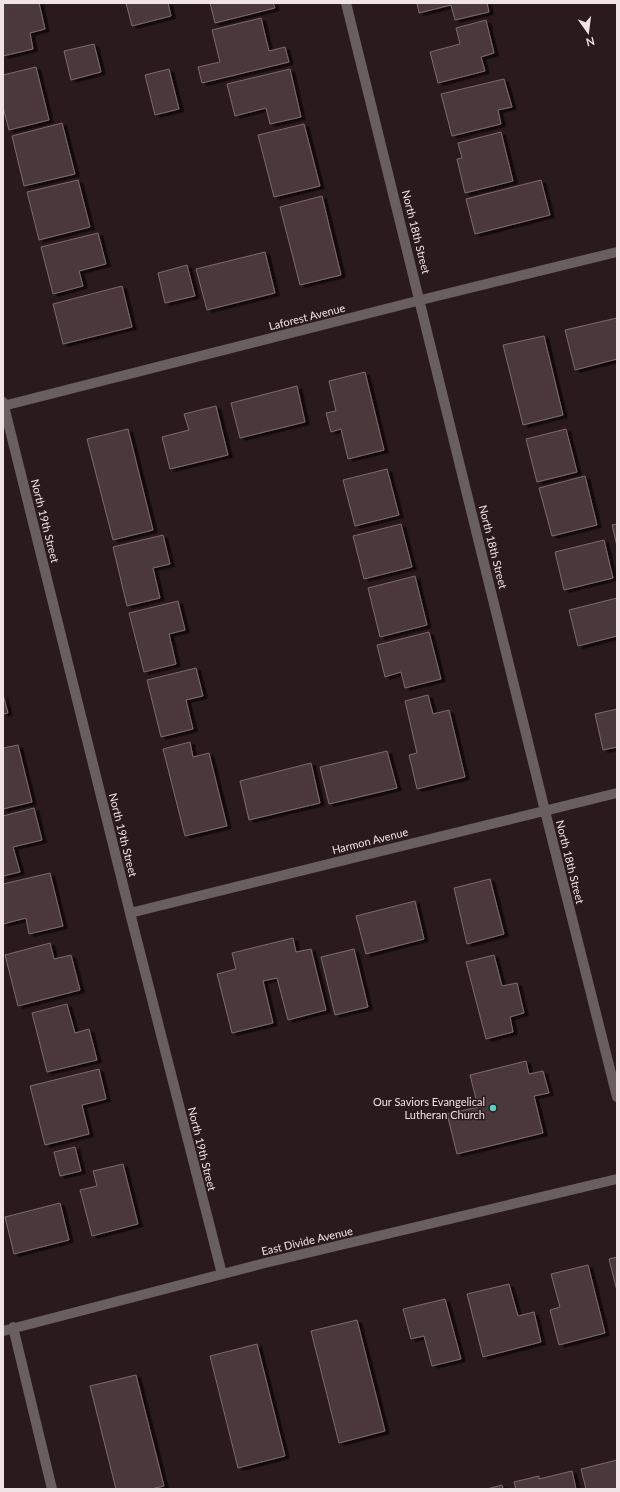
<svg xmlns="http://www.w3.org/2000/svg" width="620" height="1492" font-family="Lato,sans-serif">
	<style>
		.building { fill: #4b383a; stroke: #7f6a6c; filter: url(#shadow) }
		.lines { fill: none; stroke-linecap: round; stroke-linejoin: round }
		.minor { stroke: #695f60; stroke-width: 10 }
		.tertiary { stroke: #695f60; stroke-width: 10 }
		.poi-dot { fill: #54cdc7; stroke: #2b1a1d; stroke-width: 1.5 }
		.labels { text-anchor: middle; stroke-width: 3; stroke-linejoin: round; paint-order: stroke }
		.street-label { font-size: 11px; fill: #efe3e4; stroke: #2b1a1d }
		.poi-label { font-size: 11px; fill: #efe3e4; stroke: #2b1a1d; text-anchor: end }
	</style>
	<defs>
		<filter id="shadow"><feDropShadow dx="4.5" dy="2.5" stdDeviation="0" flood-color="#0009"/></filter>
	</defs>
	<rect width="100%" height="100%" fill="#2b1a1d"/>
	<path class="building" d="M 3,3 L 39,3 L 45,29 L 30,33 L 33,49 L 3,56 Z
		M 126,3 L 168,3 L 171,16 L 132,26 Z
		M 210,3 L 273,3 L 275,8 L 215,23 Z
		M 417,3 L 487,3 L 489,12 L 455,20 L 451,5 L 419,13 Z
		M 261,18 L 269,51 L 285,47 L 289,62 L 202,83 L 198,67 L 220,62 L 212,30 Z
		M 486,20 L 494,53 L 481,57 L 485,71 L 438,83 L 430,52 L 460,44 L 456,28 Z
		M 94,44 L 101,72 L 71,80 L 64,51 Z
		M 36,67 L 49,120 L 9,130 L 3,107 L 3,75 Z
		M 169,69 L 179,109 L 155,115 L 145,75 Z
		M 290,69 L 301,117 L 270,124 L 266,108 L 235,116 L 227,84 Z
		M 504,79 L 512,107 L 498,110 L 501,124 L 452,136 L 441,94 Z
		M 62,123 L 75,174 L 24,186 L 12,136 Z
		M 304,124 L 320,186 L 274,197 L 258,135 Z
		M 501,132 L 513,181 L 465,193 L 457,159 L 462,158 L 458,143 Z
		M 78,180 L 90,227 L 39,240 L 27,192 Z
		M 541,180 L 550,215 L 475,234 L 466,199 Z
		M 322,196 L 341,275 L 300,285 L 280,207 Z
		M 98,233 L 106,264 L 79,271 L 83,286 L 53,294 L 41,247 Z
		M 265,252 L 275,293 L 207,310 L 196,269 Z
		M 187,265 L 195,296 L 165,303 L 158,273 Z
		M 122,286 L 132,327 L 63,344 L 53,304 Z
		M 617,318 L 617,359 L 575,370 L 565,330 Z
		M 544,336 L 563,415 L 523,425 L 503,345 Z
		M 365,372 L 384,450 L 348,459 L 341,429 L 331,432 L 326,413 L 336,411 L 329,381 Z
		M 297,386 L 305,422 L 240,438 L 231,403 Z
		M 216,406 L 228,455 L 170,469 L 162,437 L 189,430 L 184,414 Z
		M 128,429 L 153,530 L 113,540 L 87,439 Z
		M 566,429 L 577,472 L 537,482 L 526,439 Z
		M 387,469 L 399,515 L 355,526 L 343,480 Z
		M 585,476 L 597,525 L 552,536 L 539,488 Z
		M 401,524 L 412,567 L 364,579 L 353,536 Z
		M 617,524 L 617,546 L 612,525 Z
		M 163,535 L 170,564 L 153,568 L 160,598 L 127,606 L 113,547 Z
		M 604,540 L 613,578 L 564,590 L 555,552 Z
		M 415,576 L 427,625 L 380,637 L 368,588 Z
		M 617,598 L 617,636 L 578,646 L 569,610 Z
		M 178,601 L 185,630 L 169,634 L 176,664 L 144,672 L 129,613 Z
		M 429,632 L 441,679 L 405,688 L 401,672 L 385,677 L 377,645 Z
		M 196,668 L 203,696 L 186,700 L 193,729 L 161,737 L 147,680 Z
		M 3,695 L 8,713 L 3,714 Z
		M 428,695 L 433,714 L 449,710 L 465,777 L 417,789 L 409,755 L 417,753 L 405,701 Z
		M 617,709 L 617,747 L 603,750 L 595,714 Z
		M 190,742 L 193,757 L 209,753 L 227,826 L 185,836 L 163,749 Z
		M 18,745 L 32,802 L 3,809 L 3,748 Z
		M 387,751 L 397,788 L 329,804 L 320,767 Z
		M 311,763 L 320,803 L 249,820 L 240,781 Z
		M 34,808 L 42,840 L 13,847 L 20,872 L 3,876 L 3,816 Z
		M 50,873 L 63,926 L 29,934 L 26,918 L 3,924 L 3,884 Z
		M 490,879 L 504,934 L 467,944 L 454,888 Z
		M 415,901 L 424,939 L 366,954 L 356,916 Z
		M 293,938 L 296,952 L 311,949 L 326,1010 L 288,1020 L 277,978 L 263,981 L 273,1023 L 232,1033 L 217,974 L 236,969 L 232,953 Z
		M 50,943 L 54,959 L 71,955 L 80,990 L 18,1006 L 5,955 Z
		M 354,949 L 368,1007 L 335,1015 L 321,957 Z
		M 494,955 L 502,986 L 517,983 L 524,1013 L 510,1017 L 513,1032 L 486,1039 L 466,962 Z
		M 67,1004 L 75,1033 L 89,1029 L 97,1060 L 47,1072 L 32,1013 Z
		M 526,1061 L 529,1074 L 543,1071 L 549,1093 L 534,1096 L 543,1133 L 457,1154 L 447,1114 L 478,1107 L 470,1075 Z
		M 99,1069 L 106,1099 L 82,1105 L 89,1134 L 45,1145 L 30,1086 Z
		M 75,1147 L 81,1171 L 60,1176 L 54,1152 Z
		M 123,1164 L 138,1224 L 92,1236 L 80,1190 L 97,1186 L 93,1171 Z
		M 60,1203 L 69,1240 L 14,1254 L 5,1217 Z
		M 617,1257 L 617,1291 L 609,1259 Z
		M 588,1265 L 605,1333 L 559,1345 L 550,1310 L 560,1307 L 551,1274 Z
		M 509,1284 L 518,1316 L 534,1312 L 541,1342 L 483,1357 L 467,1294 Z
		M 445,1299 L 461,1359 L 432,1366 L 424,1336 L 411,1339 L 403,1309 Z
		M 357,1320 L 385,1431 L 339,1443 L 311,1331 Z
		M 257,1344 L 285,1456 L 238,1468 L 210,1356 Z
		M 136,1375 L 164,1486 L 151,1489 L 116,1489 L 90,1386 Z
		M 617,1460 L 617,1489 L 586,1489 L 581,1469 Z
		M 572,1471 L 576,1489 L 516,1489 L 514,1482 L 539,1476 L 539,1479 Z
		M 502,1485 L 503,1489 L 487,1489 Z"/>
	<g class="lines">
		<path class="minor" d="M 346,3 L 545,811 L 617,1097
			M 3,402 L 130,913 L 222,1274
			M 3,406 L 421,300 L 617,252
			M 130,913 L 617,793"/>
		<path class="tertiary" d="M 13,1327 L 52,1489
			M 3,1331 L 265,1263 L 617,1179"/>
	</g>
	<circle class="poi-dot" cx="493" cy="1108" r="4"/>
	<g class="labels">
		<g class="street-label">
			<text transform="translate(416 232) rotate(76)" y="4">North 18th Street</text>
			<text transform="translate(307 317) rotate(-14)" y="4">Laforest Avenue</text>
			<text transform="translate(45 521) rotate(76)" y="4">North 19th Street</text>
			<text transform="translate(493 547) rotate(76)" y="4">North 18th Street</text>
			<text transform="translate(123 835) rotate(76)" y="4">North 19th Street</text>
			<text transform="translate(370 841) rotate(-14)" y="4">Harmon Avenue</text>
			<text transform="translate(570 862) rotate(76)" y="4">North 18th Street</text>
			<text transform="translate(202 1149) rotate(76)" y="4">North 19th Street</text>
			<text transform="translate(307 1241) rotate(-13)" y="4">East Divide Avenue</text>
		</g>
		<g class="poi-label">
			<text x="485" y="1106">Our Saviors Evangelical<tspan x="485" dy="13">Lutheran Church</tspan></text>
		</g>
	</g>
	<rect width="620" height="1492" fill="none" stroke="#efe3e4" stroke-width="8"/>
	<g transform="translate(588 32) rotate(166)" stroke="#2b1a1d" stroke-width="3" paint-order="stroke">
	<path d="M0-3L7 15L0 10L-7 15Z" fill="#efe3e4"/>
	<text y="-6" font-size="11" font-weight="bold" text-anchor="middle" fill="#efe3e4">N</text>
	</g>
</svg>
